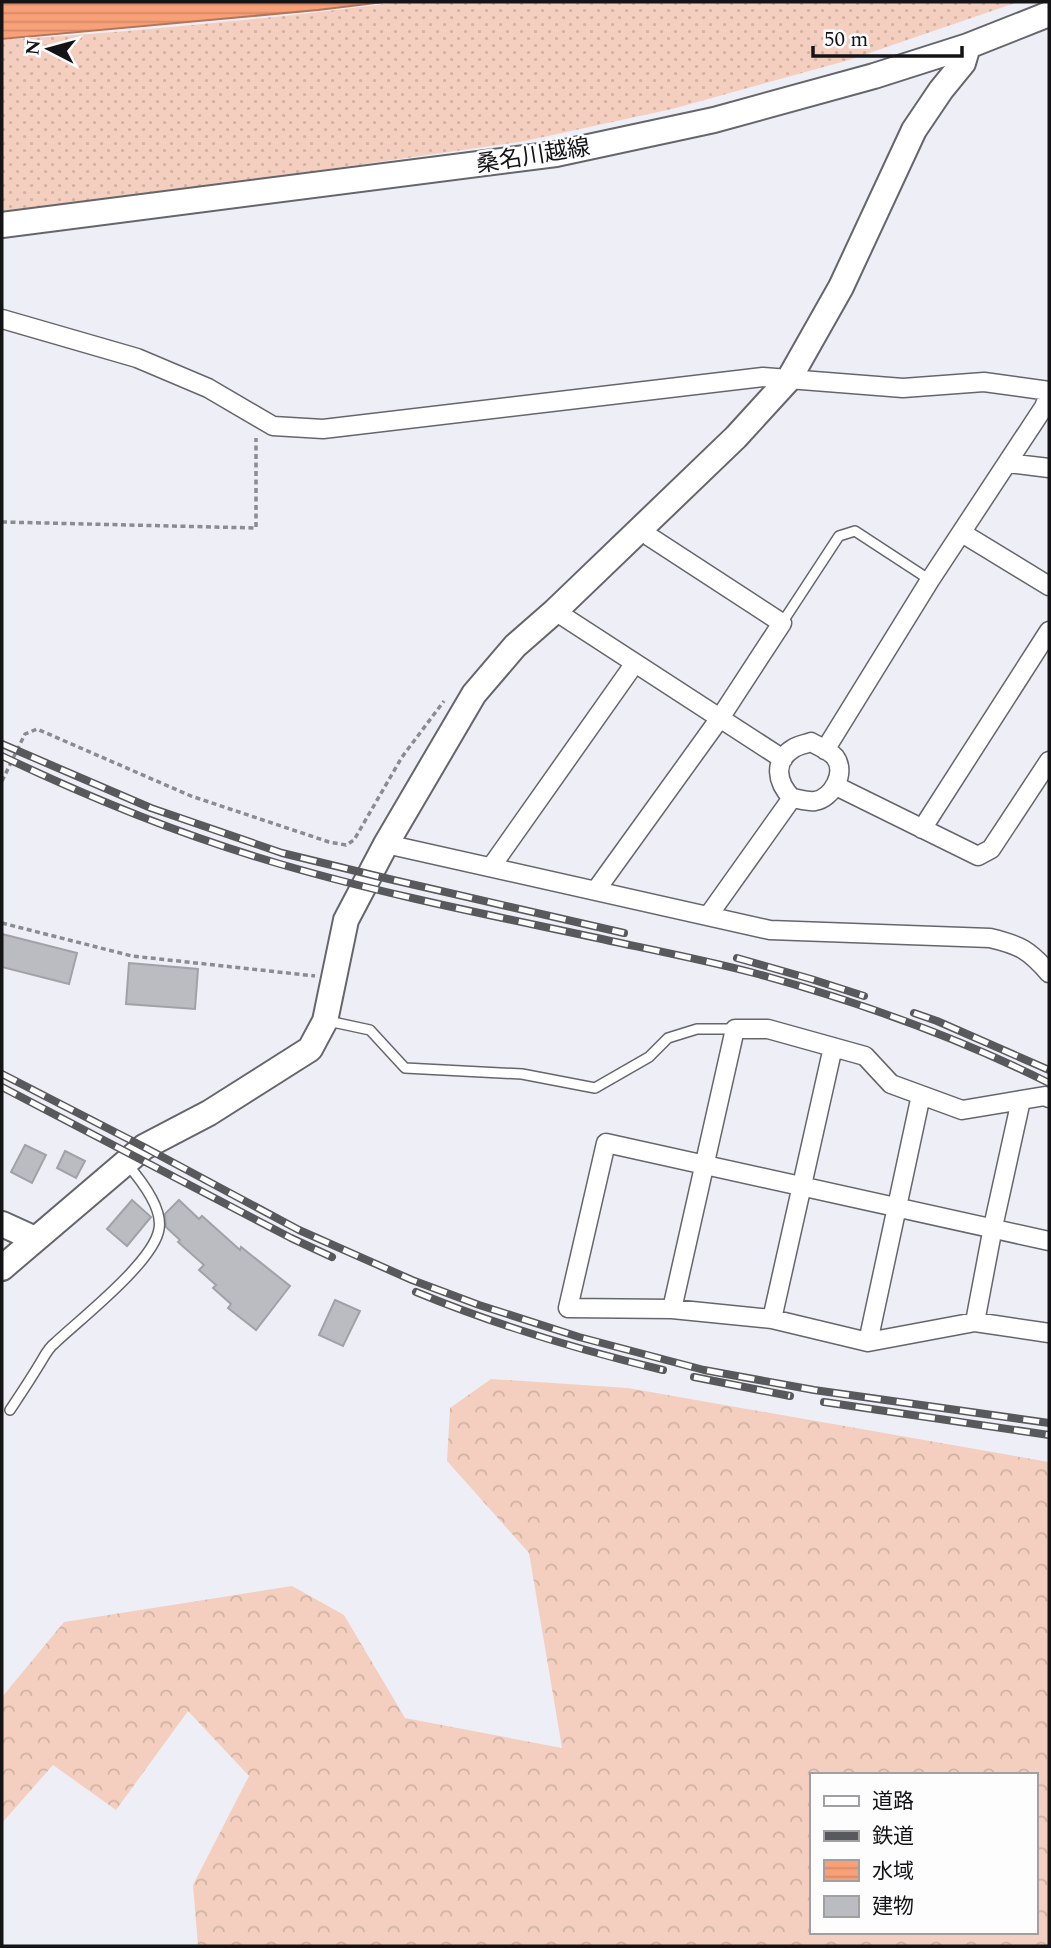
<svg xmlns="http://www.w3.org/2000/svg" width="1051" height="1948" font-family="Spectral,'Noto Sans JP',serif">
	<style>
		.grass { fill: url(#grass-dots) }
		.forest { fill: url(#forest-crowns); fill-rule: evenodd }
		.water { fill: url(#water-rules); stroke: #b4765a; stroke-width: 2 }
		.building { fill: #bbbbc2; stroke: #a1a1a8; stroke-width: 2 }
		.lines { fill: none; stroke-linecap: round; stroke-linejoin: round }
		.lane-casing { stroke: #65656c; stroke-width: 12 }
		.street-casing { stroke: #65656c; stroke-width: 21 }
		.secondary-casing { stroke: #65656c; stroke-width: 28 }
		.path { stroke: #8b8c91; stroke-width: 3.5; stroke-dasharray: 5 3.5; stroke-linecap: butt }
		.lane { stroke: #fff; stroke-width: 9 }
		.street { stroke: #fff; stroke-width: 18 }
		.secondary { stroke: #fff; stroke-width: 24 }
		.rail-casing { stroke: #58595d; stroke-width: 8 }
		.rail { stroke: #fdfdfe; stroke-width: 5; stroke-dasharray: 16; stroke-linecap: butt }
		.labels { text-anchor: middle; stroke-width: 5; stroke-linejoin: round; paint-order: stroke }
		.street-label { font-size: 23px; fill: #141417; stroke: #fdfdfe }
	</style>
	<defs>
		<pattern id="grass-dots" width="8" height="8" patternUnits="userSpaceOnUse" patternTransform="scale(1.75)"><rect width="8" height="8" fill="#f4cfbf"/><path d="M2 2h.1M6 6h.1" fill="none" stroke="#d0b1a3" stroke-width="1.8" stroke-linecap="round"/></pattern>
		<pattern id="forest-crowns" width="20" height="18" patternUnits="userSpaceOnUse" patternTransform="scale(1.75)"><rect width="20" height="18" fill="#f4cfbf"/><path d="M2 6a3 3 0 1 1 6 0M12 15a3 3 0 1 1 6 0" fill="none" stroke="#d0b1a3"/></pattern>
		<pattern id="water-rules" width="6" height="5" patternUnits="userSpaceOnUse" patternTransform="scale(1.75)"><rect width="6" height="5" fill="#f8a077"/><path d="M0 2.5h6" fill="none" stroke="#d48966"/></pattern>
	</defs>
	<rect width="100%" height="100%" fill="#eeeff6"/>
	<path class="grass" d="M 400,2 L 1018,2 L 849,60 L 672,109 L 525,141 L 2,216 L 2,40 C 135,32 268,19 400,2 Z"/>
	<path class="forest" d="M 491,1379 L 628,1388 L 1049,1462 L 1049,1946 L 198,1946 L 193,1885 L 249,1776 L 188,1711 L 116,1810 L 53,1765 L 2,1823 L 2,1697 L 64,1622 L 292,1586 L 344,1615 L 405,1718 L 562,1748 L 529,1553 L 447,1461 L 450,1408 ZM 811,1775 L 1035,1775 L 1035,1932 L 811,1932 Z"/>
	<path class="water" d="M 2,2 L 384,2 L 318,10 L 2,39 Z"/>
	<path class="building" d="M 2,934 L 77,953 L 69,984 L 2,967 Z
		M 129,963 L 198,969 L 195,1009 L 126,1004 Z
		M 25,1145 L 46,1155 L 32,1183 L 11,1172 Z
		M 65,1151 L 85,1161 L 76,1178 L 57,1168 Z
		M 132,1200 L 151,1217 L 127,1246 L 107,1229 Z
		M 179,1200 L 199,1219 L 202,1216 L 240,1250 L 241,1247 L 290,1286 L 256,1330 L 228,1308 L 231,1304 L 213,1288 L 216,1285 L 199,1270 L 204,1265 L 178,1242 L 180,1240 L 166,1227 L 165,1214 Z
		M 335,1300 L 360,1311 L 343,1346 L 319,1335 Z"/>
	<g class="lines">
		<g class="lane-casing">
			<path id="lane" d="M 782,623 L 839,536 L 855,531 L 930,580
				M 328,1021 L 370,1030 L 405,1068 L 522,1074 L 595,1088 L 649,1057 L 668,1038 L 697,1029 L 735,1029
				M 10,1410 C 20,1395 30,1380 39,1365 C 44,1357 48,1348 55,1343 C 79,1320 154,1262 159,1229 C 163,1208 140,1179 127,1164"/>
		</g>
		<g class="street-casing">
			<path id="street" d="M 2,319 L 137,358 L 208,388 L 273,426 L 323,429 L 763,377 L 903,388 L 984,382 L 1049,391
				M 1008,463 L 1049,468
				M 962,533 L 1049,586
				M 555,611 L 783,759
				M 825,750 L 930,580 L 1044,407 L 1049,394
				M 836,786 L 978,856 L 991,849 L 1049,761
				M 922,829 L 1049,631
				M 386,844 L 770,930 L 990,938 C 1020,945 1029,950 1049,973
				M 491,867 L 635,663
				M 596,890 L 720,718 L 782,623 L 650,537 L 641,528
				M 708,916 L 792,798 C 799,799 808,802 815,801 C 832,798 847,773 835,757 C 830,751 818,746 811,742 C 806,744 799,745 794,748 C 772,761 777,783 792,798
				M 1049,1241 L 606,1143 L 568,1308 L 672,1309 L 772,1319 L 868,1342 L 975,1322 L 1049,1333
				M 672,1309 L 735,1029 L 768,1029 L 865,1056 L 891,1084 L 962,1110 L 1045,1096 L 1049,1098
				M 772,1319 L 833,1047
				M 975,1322 L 993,1227 L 1021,1100
				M 868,1342 L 921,1095"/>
		</g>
		<g class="secondary-casing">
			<path id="secondary" d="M 2,225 L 556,154 L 714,120 L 874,76 L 968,46 L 1049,14
				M 2,1224 L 35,1239
				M 2,1268 L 144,1147 L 209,1113 L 310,1049 L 325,1021 L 346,920 L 386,844 L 474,694 L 515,646 L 555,611 L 736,437 L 789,379 L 841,287 L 914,130 L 941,90 L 963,63 L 968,46"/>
		</g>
		<path class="path" d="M 2,522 L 256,528 L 256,438
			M 2,781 L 25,734 L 37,729 L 191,796 L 329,842 L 346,845 L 354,840 L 402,757 L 444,701
			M 2,923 L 132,956 L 315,976"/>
		<use href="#lane" class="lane"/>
		<use href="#street" class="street"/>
		<use href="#secondary" class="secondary"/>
		<g class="rail-casing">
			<path id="rail" d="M 2,744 L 151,808 L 282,853 L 389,879 L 624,933
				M 2,756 C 92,799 184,836 280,864 C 393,897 510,919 625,944 C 668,953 712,962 754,973 C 856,1001 955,1036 1049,1083
				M 737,958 L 811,979 L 864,996
				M 914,1013 L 937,1021 L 1049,1070
				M 2,1074 L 144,1147 L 299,1230 L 412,1280 L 479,1305 L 579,1337 L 704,1370 L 814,1390 L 1049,1423
				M 2,1087 L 291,1238 L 332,1257
				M 416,1292 C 496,1325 579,1350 663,1370
				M 694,1377 L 790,1396
				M 824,1402 L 1049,1435"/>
		</g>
		<use href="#rail" class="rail"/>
	</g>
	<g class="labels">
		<g class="street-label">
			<text transform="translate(533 155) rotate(-9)" y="8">桑名川越線</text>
		</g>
	</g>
	<rect width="1051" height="1948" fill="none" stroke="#141417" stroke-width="7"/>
	<rect x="810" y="1773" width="228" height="161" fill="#fdfdfe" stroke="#a0a0a2" stroke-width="2"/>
	<rect x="824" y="1796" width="35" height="10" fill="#ffffff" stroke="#a0a0a2" stroke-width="2"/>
	<text x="872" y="1808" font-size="21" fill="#141417">道路</text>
	<rect x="824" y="1831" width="35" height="10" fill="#58595d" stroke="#a0a0a2" stroke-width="2"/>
	<text x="872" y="1843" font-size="21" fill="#141417">鉄道</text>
	<rect x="824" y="1860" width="35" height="21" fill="url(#water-rules)" stroke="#a0a0a2" stroke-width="2"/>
	<text x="872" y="1878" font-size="21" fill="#141417">水域</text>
	<rect x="824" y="1896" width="35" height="21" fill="#bbbbc2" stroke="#a0a0a2" stroke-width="2"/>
	<text x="872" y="1913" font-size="21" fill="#141417">建物</text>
	<g transform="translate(49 49) rotate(276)" stroke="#fdfdfe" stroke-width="5" paint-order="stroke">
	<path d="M0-5L12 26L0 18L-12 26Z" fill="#141417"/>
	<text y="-10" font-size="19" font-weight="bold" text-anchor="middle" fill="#141417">N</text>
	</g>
	<path d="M813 46v10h149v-10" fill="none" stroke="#141417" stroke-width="3.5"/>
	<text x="824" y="46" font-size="21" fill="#141417" stroke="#fdfdfe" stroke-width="5" paint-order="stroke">50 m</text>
</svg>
